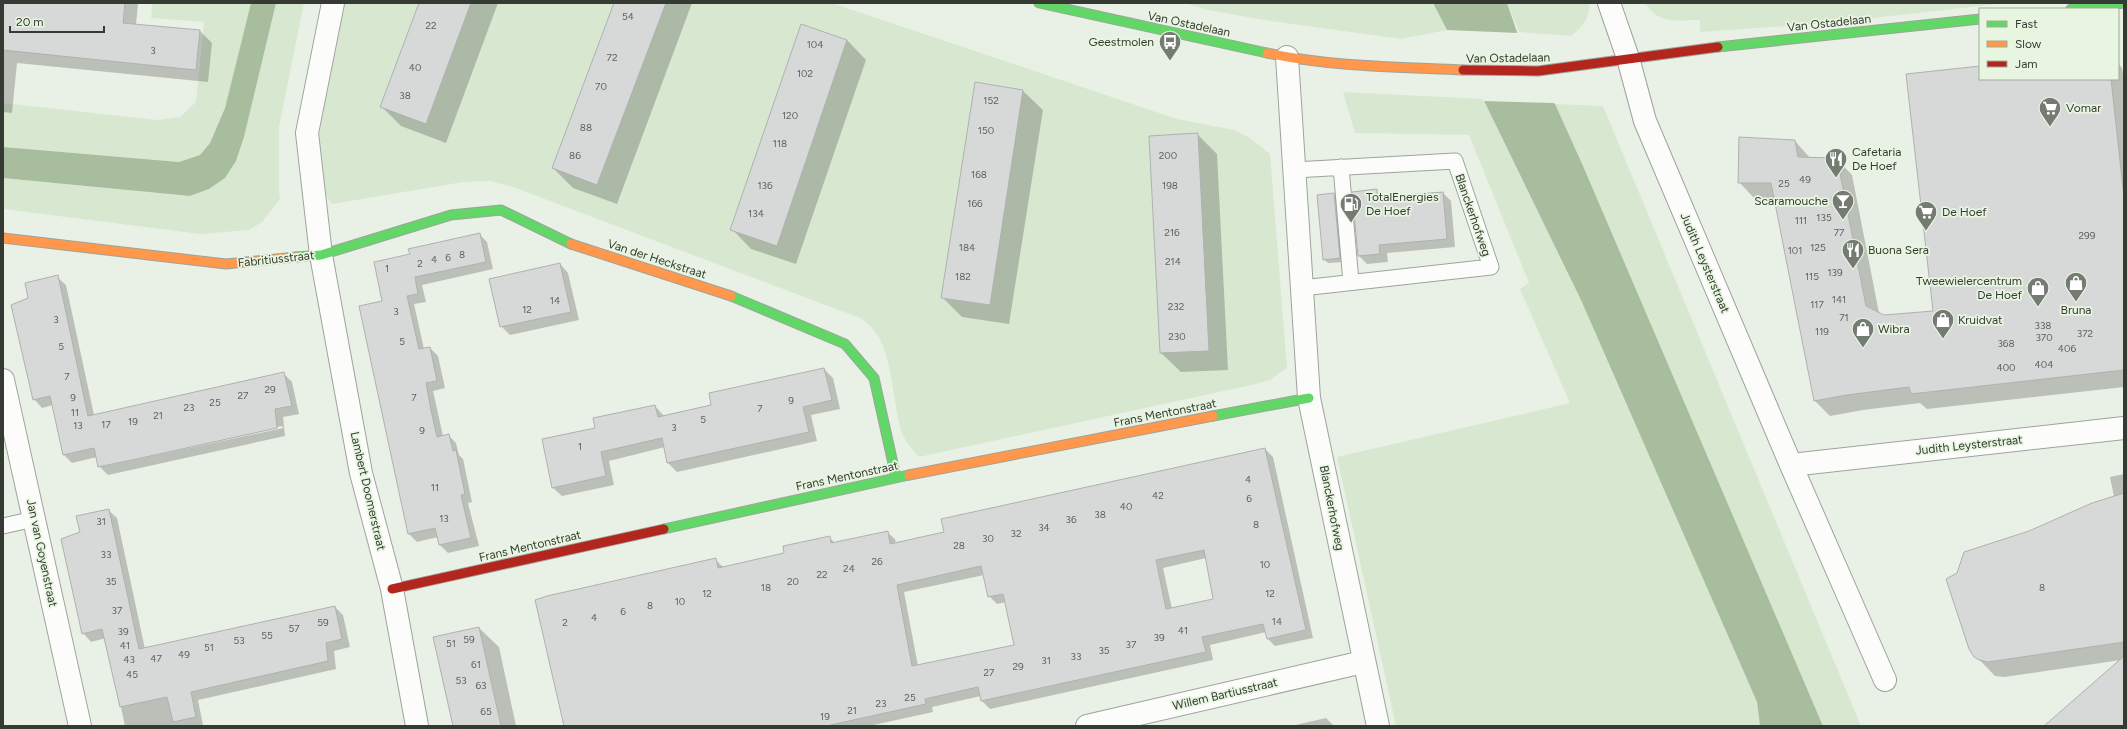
<svg xmlns="http://www.w3.org/2000/svg" width="2127" height="729" font-family="Figtree,sans-serif">
	<style>
		.green { fill: #d8e8d0 }
		.water { fill: #a8bc9e }
		.pier { fill: #e9f1e6 }
		.shadow { fill: #0003; fill-rule: evenodd }
		.building { fill: #d7d9d9; stroke: #afb1b0; fill-rule: evenodd }
		.lines { fill: none; stroke-linecap: round; stroke-linejoin: round }
		.lane-casing { stroke: #9ea39c; stroke-width: 17 }
		.street-casing { stroke: #9ea39c; stroke-width: 24 }
		.fast-casing { stroke: #9ea39c; stroke-width: 11 }
		.slow-casing { stroke: #9ea39c; stroke-width: 11 }
		.jam-casing { stroke: #9ea39c; stroke-width: 11 }
		.lane { stroke: #fcfdfb; stroke-width: 15 }
		.street { stroke: #fcfdfb; stroke-width: 22 }
		.fast { stroke: #63d668; stroke-width: 9 }
		.slow { stroke: #ff974d; stroke-width: 9 }
		.jam { stroke: #b3261e; stroke-width: 9 }
		.labels { text-anchor: middle; stroke-width: 3.5; stroke-linejoin: round; paint-order: stroke }
		.number-label { font-size: 10px; fill: #5e625c }
		.street-label { font-size: 12px; fill: #353b33; stroke: #e8f6e1 }
		.poi-label { font-size: 12px; fill: #353b33; stroke: #e8f6e1; text-anchor: start }
	</style>
	<rect width="100%" height="100%" fill="#e9f1e6"/>
	<path class="green" d="M 152,3 L 251,3 L 225,108 L 210,143 L 200,155 L 179,162 L 3,147 L 3,103 L 158,120 L 180,117 L 196,102 L 204,22 L 151,18 Z
		M 276,3 L 304,3 L 279,127 L 279,192 L 280,199 L 262,222 L 249,230 L 200,234 L 3,209 L 3,178 L 190,196 L 209,189 L 225,178 L 236,161 L 244,137 Z
		M 344,3 L 832,3 L 1177,119 L 1234,130 L 1250,138 L 1270,154 L 1287,368 L 1270,380 L 1256,384 L 919,457 C 914,451 907,444 904,437 C 889,402 897,339 860,318 L 510,186 L 490,181 L 463,182 L 332,204 L 319,186 L 318,123 Z
		M 1185,3 L 1433,3 L 1447,30 L 1401,39 L 1271,21 L 1207,10 Z
		M 1507,3 L 1589,3 C 1590,19 1582,27 1571,36 L 1519,32 Z
		M 1645,3 L 2007,3 L 1828,23 L 1700,32 L 1700,20 C 1676,20 1659,25 1645,3 Z
		M 1343,92 L 1483,99 L 1581,300 L 1757,702 L 1760,726 L 1396,726 L 1337,457 L 1570,403 L 1520,289 L 1529,283 L 1469,135 L 1355,133 Z
		M 1555,104 L 1603,106 L 1861,726 L 1823,726 Z"/>
	<path class="water" d="M 251,3 L 276,3 L 244,137 L 236,161 L 225,178 L 209,189 L 190,196 L 3,178 L 3,147 L 179,162 L 200,155 L 210,143 L 225,108 Z
		M 1433,3 L 1507,3 L 1518,35 L 1551,100 L 1555,104 L 1583,166 L 1823,726 L 1760,726 L 1757,702 L 1581,300 L 1450,31 L 1447,30 Z"/>
	<path class="pier" d="M 1447,30 L 1519,33 L 1555,103 L 1483,101 Z"/>
	<path class="shadow" d="M 3,3 L 138,3 L 136,25 L 200,31 L 212,43 L 208,82 L 17,63 L 12,113 L 3,112 Z
		M 420,3 L 498,3 L 446,143 L 401,126 L 381,106 Z
		M 615,3 L 692,3 L 617,204 L 573,188 L 553,168 Z
		M 847,40 L 866,60 L 796,264 L 751,249 L 732,229 Z
		M 2118,63 L 2122,68 L 2124,81 L 2124,387 L 1927,409 L 1920,403 L 1863,410 L 1830,416 L 1815,401 L 1775,198 L 1754,198 L 1739,182 L 1795,141 L 1810,158 L 1837,159 L 1852,175 L 1879,313 L 1884,316 L 1934,311 L 1980,67 L 1980,79 L 2118,79 Z
		M 976,84 L 1023,91 L 1043,110 L 1009,324 L 962,317 L 942,297 Z
		M 1197,134 L 1217,154 L 1228,370 L 1181,372 L 1161,353 Z
		M 1376,190 L 1383,198 L 1443,193 L 1451,201 L 1455,247 L 1387,253 L 1388,262 L 1367,264 L 1359,256 Z
		M 1334,194 L 1338,199 L 1344,262 L 1328,263 L 1324,259 Z
		M 479,234 L 487,242 L 493,269 L 422,285 L 426,302 L 414,304 L 424,349 L 430,348 L 438,356 L 445,388 L 433,391 L 443,436 L 448,435 L 456,443 L 459,455 L 463,459 L 472,502 L 468,503 L 479,546 L 448,553 L 440,545 L 438,537 L 417,542 L 409,534 L 383,302 L 411,255 Z
		M 560,264 L 568,273 L 579,320 L 510,335 L 501,326 Z
		M 57,277 L 66,285 L 94,415 L 284,374 L 292,382 L 299,414 L 283,417 L 285,436 L 108,475 L 99,466 L 97,457 L 72,463 L 64,455 L 53,405 L 42,408 L 34,399 L 30,299 ZM 282,426 L 283,428 L 104,466 L 104,464 Z
		M 824,369 L 833,378 L 840,409 L 811,415 L 817,441 L 677,472 L 668,463 L 665,447 L 609,461 L 614,485 L 562,496 L 553,488 L 596,429 L 655,406 L 664,416 L 712,406 Z
		M 1265,449 L 1273,457 L 1313,638 L 1275,646 L 1267,638 L 1266,632 L 1210,645 L 1213,660 L 990,709 L 982,701 L 981,696 L 932,707 L 933,712 L 869,726 L 565,726 L 716,560 L 724,568 L 786,554 L 829,537 L 835,543 L 887,532 L 895,539 L 896,544 L 945,533 ZM 1206,558 L 1214,600 L 1172,609 L 1163,568 ZM 984,575 L 989,596 L 997,604 L 1006,602 L 1015,646 L 918,666 L 904,592 Z
		M 2124,474 L 2124,726 L 2047,726 L 2121,660 L 2004,677 L 1995,676 L 1971,651 L 2029,532 L 2114,497 L 2110,477 Z
		M 108,510 L 117,518 L 145,649 L 335,607 L 343,615 L 350,647 L 334,651 L 336,669 L 198,700 L 203,725 L 125,726 L 106,638 L 91,642 L 83,633 L 81,532 Z
		M 479,628 L 499,647 L 516,726 L 454,726 Z
		M 1326,718 L 1334,726 L 1291,726 Z"/>
	<path class="building" d="M 3,3 L 125,3 L 123,23 L 200,30 L 196,70 L 3,50 Z
		M 419,3 L 471,3 L 426,124 L 380,107 Z
		M 614,3 L 666,3 L 597,185 L 552,168 Z
		M 801,24 L 847,40 L 777,246 L 730,230 Z
		M 1980,66 L 1980,79 L 2111,79 L 2124,197 L 2124,370 L 1911,394 L 1909,387 L 1847,395 L 1814,401 L 1771,183 L 1738,183 L 1739,137 L 1795,140 L 1798,157 L 1837,158 L 1866,306 L 1884,315 L 1933,311 L 1906,74 Z
		M 975,82 L 1023,90 L 990,305 L 941,298 Z
		M 1198,133 L 1209,351 L 1160,353 L 1149,136 Z
		M 1377,189 L 1377,197 L 1443,192 L 1447,239 L 1379,245 L 1380,254 L 1358,256 L 1352,192 Z
		M 1334,193 L 1340,258 L 1323,260 L 1317,195 Z
		M 480,233 L 486,262 L 415,277 L 418,294 L 407,296 L 419,349 L 430,347 L 437,381 L 426,383 L 431,410 L 437,437 L 449,434 L 453,451 L 456,450 L 465,494 L 461,495 L 471,538 L 439,545 L 435,528 L 408,534 L 359,306 L 382,301 L 374,262 L 410,254 L 408,249 Z
		M 560,263 L 571,312 L 500,327 L 489,279 Z
		M 58,275 L 88,416 L 284,372 L 292,406 L 275,409 L 277,428 L 141,458 L 98,467 L 94,448 L 63,455 L 50,396 L 33,400 L 11,305 L 28,298 L 25,283 Z
		M 824,368 L 832,400 L 803,407 L 809,432 L 667,463 L 662,438 L 601,452 L 606,476 L 552,488 L 542,439 L 595,428 L 593,418 L 655,405 L 658,417 L 711,405 L 709,393 Z
		M 1265,448 L 1306,630 L 1267,639 L 1263,624 L 1202,637 L 1206,652 L 981,701 L 978,687 L 925,699 L 926,704 L 826,726 L 564,726 L 535,600 L 547,596 L 716,558 L 718,568 L 784,553 L 783,546 L 830,536 L 831,543 L 888,531 L 890,544 L 944,532 L 941,519 ZM 1204,550 L 1213,599 L 1166,609 L 1156,560 ZM 981,566 L 988,597 L 1003,594 L 1014,645 L 912,666 L 897,585 Z
		M 2124,493 L 2124,642 L 1988,662 L 1979,660 L 1974,657 L 1969,649 L 1946,579 L 1957,573 L 1964,552 L 2029,531 L 2092,503 Z
		M 109,509 L 139,649 L 335,606 L 342,639 L 326,643 L 328,661 L 191,692 L 196,717 L 173,722 L 167,697 L 120,707 L 102,629 L 82,634 L 61,539 L 80,532 L 76,516 Z
		M 479,627 L 501,726 L 453,726 L 433,637 Z
		M 2124,656 L 2124,726 L 2044,726 Z"/>
	<g class="lines">
		<g class="lane-casing">
			<path id="lane" d="M 1341,167 L 1351,282
				M 1294,170 L 1455,161 L 1491,267 L 1302,288
				M 3,526 L 34,519"/>
		</g>
		<g class="street-casing">
			<path id="street" d="M 333,3 L 307,133 L 321,255 L 361,473 L 392,589 L 417,726
				M 1609,3 L 1628,58 L 1645,121 L 1791,465 L 1885,680
				M 1287,57 L 1309,398 L 1378,726
				M 3,380 L 80,726
				M 1791,465 L 2124,428
				M 1087,726 L 1363,662"/>
		</g>
		<g class="fast-casing">
			<path id="fast" d="M 1039,3 L 1267,53
				M 2071,9 L 2124,3
				M 1718,47 L 1980,19
				M 296,257 L 321,255 L 451,215 L 501,210 L 571,244
				M 731,296 L 845,344 L 874,378 L 896,477
				M 1213,416 L 1309,398
				M 664,529 L 909,475"/>
		</g>
		<g class="slow-casing">
			<path id="slow" d="M 1267,53 C 1331,67 1398,67 1463,70
				M 3,238 L 226,264 L 296,257
				M 571,244 L 731,296
				M 909,475 L 1213,416"/>
		</g>
		<g class="jam-casing">
			<path id="jam" d="M 1463,70 L 1538,71 L 1718,47
				M 392,589 L 664,529"/>
		</g>
		<use href="#lane" class="lane"/>
		<use href="#street" class="street"/>
		<use href="#fast" class="fast"/>
		<use href="#slow" class="slow"/>
		<use href="#jam" class="jam"/>
	</g>
	<defs>
		<g id="bus-pin" transform="scale(1.15)"><path d="M0 17L-7.5 6A9.5 9.5 0 1 1 7.5 6Z" fill="#747b72" stroke="#e8f6e1"/><path d="M-5-6H5V4H4V6H2V4H-2V6H-4V4H-5ZM-3.5-4V0h7V-4ZM-3.5 1.2v1.5H-2V1.2ZM2 1.2v1.5H3.5V1.2Z" fill="#fff"/></g>
		<g id="supermarket-pin" transform="scale(1.15)"><path d="M0 17L-7.5 6A9.5 9.5 0 1 1 7.5 6Z" fill="#747b72" stroke="#e8f6e1"/><path d="M-6-5.5h2.5l.6 2H6L4.5 2H-2.5L-4.4-4H-6ZM-1.5 3.2a1.3 1.3 0 1 0 .1 0ZM3 3.2a1.3 1.3 0 1 0 .1 0Z" fill="#fff"/></g>
		<g id="restaurant-pin" transform="scale(1.15)"><path d="M0 17L-7.5 6A9.5 9.5 0 1 1 7.5 6Z" fill="#747b72" stroke="#e8f6e1"/><path d="M-5-6h1v4h1v-4h1v4h1v-4h1v5L-1.5 .5V6h-2V.5L-5-1ZM5-6V6H3V1.5H1.5Q1.5-4 5-6Z" fill="#fff"/></g>
		<g id="bar-pin" transform="scale(1.15)"><path d="M0 17L-7.5 6A9.5 9.5 0 1 1 7.5 6Z" fill="#747b72" stroke="#e8f6e1"/><path d="M-6-5H6L.8 .8V4.5H3.5V6h-7V4.5H-.8V.8Z" fill="#fff"/></g>
		<g id="fuel-pin" transform="scale(1.15)"><path d="M0 17L-7.5 6A9.5 9.5 0 1 1 7.5 6Z" fill="#747b72" stroke="#e8f6e1"/><path d="M-5.5-6h7V0h2V4h1.3V-2.5L3-4.5l.8-.8L6-3V5H2.5V1h-1V6h-7ZM-4.2-4.7v3.2H.2V-4.7Z" fill="#fff"/></g>
		<g id="shop-pin" transform="scale(1.15)"><path d="M0 17L-7.5 6A9.5 9.5 0 1 1 7.5 6Z" fill="#747b72" stroke="#e8f6e1"/><path d="M-5-2.5h2.3a2.7 3.5 0 0 1 5.4 0H5L5.5 6h-11ZM-1.5-2.5h3a1.5 2.3 0 0 0-3 0Z" fill="#fff"/></g>
	</defs>
	<g fill-rule="evenodd">
		<use href="#bus-pin" x="1170" y="42"/>
		<use href="#supermarket-pin" x="2050" y="108"/>
		<use href="#restaurant-pin" x="1836" y="159"/>
		<use href="#bar-pin" x="1843" y="201"/>
		<use href="#fuel-pin" x="1351" y="204"/>
		<use href="#supermarket-pin" x="1926" y="212"/>
		<use href="#restaurant-pin" x="1853" y="250"/>
		<use href="#shop-pin" x="2076" y="283"/>
		<use href="#shop-pin" x="2038" y="288"/>
		<use href="#shop-pin" x="1943" y="320"/>
		<use href="#shop-pin" x="1863" y="329"/>
	</g>
	<g class="labels">
		<g class="number-label">
			<text x="628" y="20">54</text>
			<text x="431" y="29">22</text>
			<text x="815" y="48">104</text>
			<text x="153" y="54">3</text>
			<text x="612" y="61">72</text>
			<text x="415" y="71">40</text>
			<text x="805" y="77">102</text>
			<text x="601" y="90">70</text>
			<text x="405" y="99">38</text>
			<text x="991" y="104">152</text>
			<text x="790" y="119">120</text>
			<text x="586" y="131">88</text>
			<text x="986" y="134">150</text>
			<text x="780" y="147">118</text>
			<text x="575" y="159">86</text>
			<text x="1168" y="159">200</text>
			<text x="979" y="178">168</text>
			<text x="1805" y="183">49</text>
			<text x="1784" y="187">25</text>
			<text x="765" y="189">136</text>
			<text x="1170" y="189">198</text>
			<text x="975" y="207">166</text>
			<text x="756" y="217">134</text>
			<text x="1824" y="221">135</text>
			<text x="1801" y="224">111</text>
			<text x="1172" y="236">216</text>
			<text x="1839" y="236">77</text>
			<text x="2087" y="239">299</text>
			<text x="967" y="251">184</text>
			<text x="1818" y="251">125</text>
			<text x="1795" y="254">101</text>
			<text x="462" y="258">8</text>
			<text x="448" y="261">6</text>
			<text x="434" y="263">4</text>
			<text x="1173" y="265">214</text>
			<text x="420" y="267">2</text>
			<text x="387" y="272">1</text>
			<text x="1835" y="276">139</text>
			<text x="963" y="280">182</text>
			<text x="1812" y="280">115</text>
			<text x="1839" y="303">141</text>
			<text x="555" y="304">14</text>
			<text x="1817" y="308">117</text>
			<text x="1176" y="310">232</text>
			<text x="527" y="313">12</text>
			<text x="396" y="315">3</text>
			<text x="1844" y="321">71</text>
			<text x="56" y="323">3</text>
			<text x="2043" y="329">338</text>
			<text x="1822" y="335">119</text>
			<text x="2085" y="337">372</text>
			<text x="1177" y="340">230</text>
			<text x="2044" y="341">370</text>
			<text x="402" y="345">5</text>
			<text x="2006" y="347">368</text>
			<text x="61" y="350">5</text>
			<text x="2067" y="352">406</text>
			<text x="2044" y="368">404</text>
			<text x="2006" y="371">400</text>
			<text x="67" y="380">7</text>
			<text x="270" y="393">29</text>
			<text x="243" y="399">27</text>
			<text x="73" y="401">9</text>
			<text x="414" y="401">7</text>
			<text x="791" y="404">9</text>
			<text x="215" y="406">25</text>
			<text x="189" y="411">23</text>
			<text x="760" y="412">7</text>
			<text x="75" y="416">11</text>
			<text x="158" y="419">21</text>
			<text x="703" y="423">5</text>
			<text x="133" y="425">19</text>
			<text x="106" y="428">17</text>
			<text x="78" y="429">13</text>
			<text x="674" y="431">3</text>
			<text x="422" y="434">9</text>
			<text x="580" y="450">1</text>
			<text x="1248" y="483">4</text>
			<text x="435" y="491">11</text>
			<text x="1158" y="499">42</text>
			<text x="1249" y="502">6</text>
			<text x="1126" y="510">40</text>
			<text x="1100" y="518">38</text>
			<text x="444" y="522">13</text>
			<text x="1071" y="523">36</text>
			<text x="101" y="525">31</text>
			<text x="1256" y="528">8</text>
			<text x="1044" y="531">34</text>
			<text x="1016" y="537">32</text>
			<text x="988" y="542">30</text>
			<text x="959" y="549">28</text>
			<text x="106" y="558">33</text>
			<text x="877" y="565">26</text>
			<text x="1265" y="568">10</text>
			<text x="849" y="572">24</text>
			<text x="822" y="578">22</text>
			<text x="111" y="585">35</text>
			<text x="793" y="585">20</text>
			<text x="766" y="591">18</text>
			<text x="2042" y="591">8</text>
			<text x="707" y="597">12</text>
			<text x="1270" y="597">12</text>
			<text x="680" y="605">10</text>
			<text x="650" y="609">8</text>
			<text x="117" y="614">37</text>
			<text x="623" y="615">6</text>
			<text x="594" y="621">4</text>
			<text x="1277" y="625">14</text>
			<text x="323" y="626">59</text>
			<text x="565" y="626">2</text>
			<text x="294" y="632">57</text>
			<text x="1183" y="634">41</text>
			<text x="123" y="635">39</text>
			<text x="267" y="639">55</text>
			<text x="1159" y="641">39</text>
			<text x="469" y="643">59</text>
			<text x="239" y="644">53</text>
			<text x="451" y="647">51</text>
			<text x="1131" y="648">37</text>
			<text x="125" y="649">41</text>
			<text x="209" y="651">51</text>
			<text x="1104" y="654">35</text>
			<text x="184" y="658">49</text>
			<text x="1076" y="660">33</text>
			<text x="156" y="662">47</text>
			<text x="129" y="663">43</text>
			<text x="1046" y="664">31</text>
			<text x="476" y="668">61</text>
			<text x="1018" y="670">29</text>
			<text x="989" y="676">27</text>
			<text x="132" y="678">45</text>
			<text x="461" y="684">53</text>
			<text x="481" y="689">63</text>
			<text x="910" y="701">25</text>
			<text x="881" y="707">23</text>
			<text x="852" y="714">21</text>
			<text x="486" y="715">65</text>
			<text x="825" y="720">19</text>
		</g>
		<g class="street-label">
			<text transform="translate(1829 23) rotate(-6)" y="4">Van Ostadelaan</text>
			<text transform="translate(1189 24) rotate(12)" y="4">Van Ostadelaan</text>
			<text transform="translate(1508 58) rotate(-1)" y="4">Van Ostadelaan</text>
			<text transform="translate(1473 215) rotate(71)" y="4">Blanckerhofweg</text>
			<text transform="translate(276 259) rotate(-6)" y="4">Fabritiusstraat</text>
			<text transform="translate(657 259) rotate(18)" y="4">Van der Heckstraat</text>
			<text transform="translate(1705 263) rotate(67)" y="4">Judith Leysterstraat</text>
			<text transform="translate(1165 413) rotate(-11)" y="4">Frans Mentonstraat</text>
			<text transform="translate(1969 445) rotate(-6)" y="4">Judith Leysterstraat</text>
			<text transform="translate(847 476) rotate(-12)" y="4">Frans Mentonstraat</text>
			<text transform="translate(368 491) rotate(77)" y="4">Lambert Doomerstraat</text>
			<text transform="translate(1332 508) rotate(79)" y="4">Blanckerhofweg</text>
			<text transform="translate(530 546) rotate(-13)" y="4">Frans Mentonstraat</text>
			<text transform="translate(42 553) rotate(78)" y="4">Jan van Goyenstraat</text>
			<text transform="translate(1225 694) rotate(-13)" y="4">Willem Bartiusstraat</text>
		</g>
		<g class="poi-label">
			<text x="1154" y="46" text-anchor="end">Geestmolen</text>
			<text x="2066" y="112">Vomar</text>
			<text x="1852" y="156">Cafetaria<tspan x="1852" dy="14">De Hoef</tspan></text>
			<text x="1366" y="201">TotalEnergies<tspan x="1366" dy="14">De Hoef</tspan></text>
			<text x="1828" y="205" text-anchor="end">Scaramouche</text>
			<text x="1942" y="216">De Hoef</text>
			<text x="1868" y="254">Buona Sera</text>
			<text x="2022" y="285" text-anchor="end">Tweewielercentrum<tspan x="2022" dy="14">De Hoef</tspan></text>
			<text x="2076" y="314" text-anchor="middle">Bruna</text>
			<text x="1958" y="324">Kruidvat</text>
			<text x="1878" y="333">Wibra</text>
		</g>
	</g>
	<rect width="2127" height="729" fill="none" stroke="#353b33" stroke-width="8"/>
	<rect x="1979" y="8" width="140" height="72" fill="#e8f6e1" stroke="#a0ab9b"/>
	<rect x="1987" y="21" width="20" height="6" fill="#63d668" stroke="#a0ab9b"/>
	<text x="2015" y="28" font-size="12" fill="#353b33">Fast</text>
	<rect x="1987" y="41" width="20" height="6" fill="#ff974d" stroke="#a0ab9b"/>
	<text x="2015" y="48" font-size="12" fill="#353b33">Slow</text>
	<rect x="1987" y="61" width="20" height="6" fill="#b3261e" stroke="#a0ab9b"/>
	<text x="2015" y="68" font-size="12" fill="#353b33">Jam</text>
	<path d="M10 26v6h94v-6" fill="none" stroke="#353b33" stroke-width="2"/>
	<text x="16" y="26" font-size="12" fill="#353b33" stroke="#e8f6e1" stroke-width="3" paint-order="stroke">20 m</text>
</svg>
